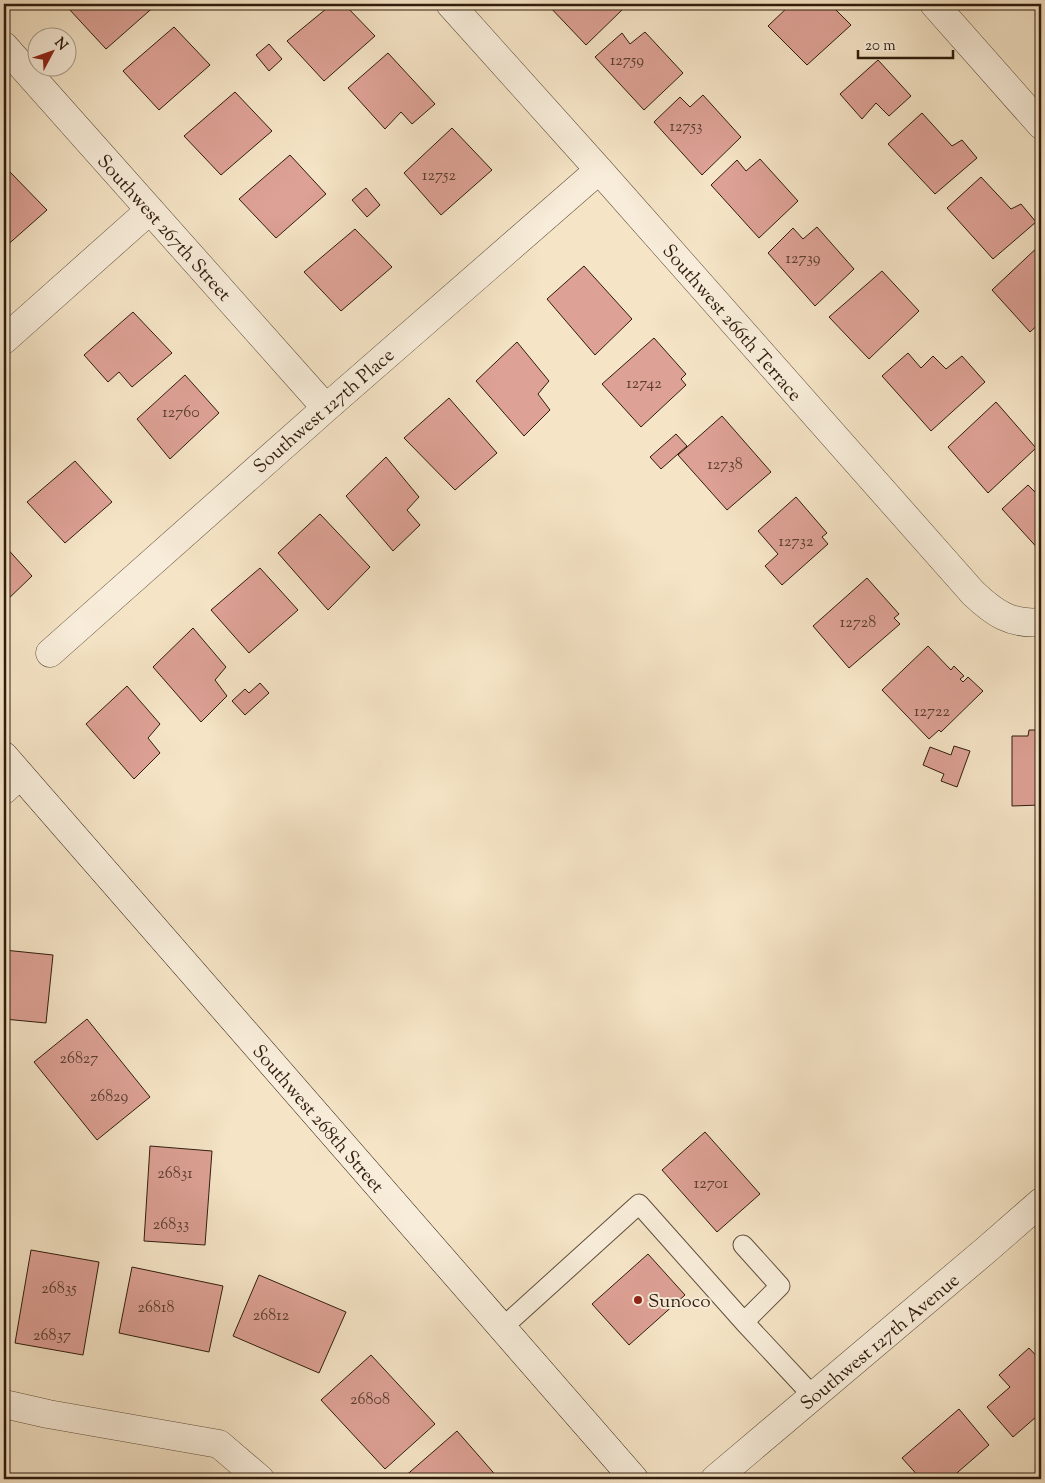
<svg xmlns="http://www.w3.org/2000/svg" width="1045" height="1483" font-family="'Sorts Mill Goudy',serif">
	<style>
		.building { fill: #dda195; stroke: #2f1c0d }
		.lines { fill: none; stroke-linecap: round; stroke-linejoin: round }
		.service-casing { stroke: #604e3b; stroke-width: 21 }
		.minor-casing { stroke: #604e3b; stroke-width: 29 }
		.tertiary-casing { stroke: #604e3b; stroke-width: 29 }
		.secondary-casing { stroke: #2f1c0d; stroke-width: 29 }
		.service { stroke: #f8edda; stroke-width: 19 }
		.minor { stroke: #f8edda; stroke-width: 28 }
		.tertiary { stroke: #f8edda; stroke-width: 28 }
		.secondary { stroke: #f8edda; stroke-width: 28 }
		.poi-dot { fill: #8f2418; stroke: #f8edda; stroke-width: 2 }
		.labels { text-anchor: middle; stroke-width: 4; stroke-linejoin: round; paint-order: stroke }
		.number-label { font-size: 16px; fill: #5a3d2f }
		.street-label { font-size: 19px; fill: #2f1c0d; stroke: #f8edda }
		.poi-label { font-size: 19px; fill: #2f1c0d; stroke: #f8edda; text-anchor: start }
	</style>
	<rect width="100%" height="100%" fill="#f5e4c6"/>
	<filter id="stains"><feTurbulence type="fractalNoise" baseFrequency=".004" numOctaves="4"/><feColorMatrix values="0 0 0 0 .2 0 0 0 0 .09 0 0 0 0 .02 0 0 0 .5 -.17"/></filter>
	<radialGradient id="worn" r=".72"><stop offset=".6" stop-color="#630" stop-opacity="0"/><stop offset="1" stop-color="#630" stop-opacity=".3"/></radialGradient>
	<path class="building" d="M 76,4 L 157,4 L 106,49 L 69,9 Z
		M 332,4 L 344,4 L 375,36 L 324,81 L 287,41 Z
		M 547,4 L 620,4 L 624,8 L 586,45 Z
		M 791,4 L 830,4 L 851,25 L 807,65 L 768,26 Z
		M 174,27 L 210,65 L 159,110 L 123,71 Z
		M 645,32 L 683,73 L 644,110 L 595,57 L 622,33 L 630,44 Z
		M 269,44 L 282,59 L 269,71 L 256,55 Z
		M 388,53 L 435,104 L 412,124 L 401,112 L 385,129 L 348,88 Z
		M 878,60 L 911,96 L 889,116 L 876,103 L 862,119 L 840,94 Z
		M 235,92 L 272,131 L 221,175 L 184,136 Z
		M 703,95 L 741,137 L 702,175 L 654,122 L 680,97 L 690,107 Z
		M 922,113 L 952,146 L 962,140 L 977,158 L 935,194 L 888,144 Z
		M 452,128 L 492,170 L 441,215 L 404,173 Z
		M 290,155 L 326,194 L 276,238 L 239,199 Z
		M 760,159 L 798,201 L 759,238 L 711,185 L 737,160 L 746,171 Z
		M 10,172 L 47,210 L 4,248 L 4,177 Z
		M 981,177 L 1011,209 L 1021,204 L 1036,222 L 993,259 L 947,208 Z
		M 366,188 L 380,205 L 367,217 L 352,200 Z
		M 817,227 L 854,269 L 815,306 L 768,253 L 793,228 L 803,239 Z
		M 355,229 L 392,267 L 341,311 L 304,272 Z
		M 1041,244 L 1041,322 L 1030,332 L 992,290 Z
		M 584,266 L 632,319 L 595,355 L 547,299 Z
		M 882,271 L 919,311 L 869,359 L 829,317 Z
		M 133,312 L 172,353 L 132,387 L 119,372 L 108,382 L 84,355 Z
		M 654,338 L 686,374 L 681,379 L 686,385 L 641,427 L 602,384 Z
		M 517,342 L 549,381 L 538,394 L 550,410 L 524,436 L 476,381 Z
		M 908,353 L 921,368 L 933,356 L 946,369 L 962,356 L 985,382 L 931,431 L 882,376 Z
		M 185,375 L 219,413 L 170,459 L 137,419 Z
		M 449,398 L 497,453 L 455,490 L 404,438 Z
		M 996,402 L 1036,448 L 988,493 L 948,447 Z
		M 722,416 L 771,472 L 727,510 L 678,455 Z
		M 676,434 L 687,446 L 661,469 L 650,457 Z
		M 386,457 L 419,497 L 407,510 L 420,525 L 393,551 L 346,496 Z
		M 75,461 L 112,502 L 65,543 L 27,502 Z
		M 1028,485 L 1038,495 L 1041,492 L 1041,552 L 1002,509 Z
		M 796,497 L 827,533 L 822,537 L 828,544 L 782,585 L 765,566 L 778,554 L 758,531 Z
		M 320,514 L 370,567 L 328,610 L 278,553 Z
		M 4,545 L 32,576 L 4,603 Z
		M 260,568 L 298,610 L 249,653 L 211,610 Z
		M 867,578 L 899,614 L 894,618 L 900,624 L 849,668 L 813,626 Z
		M 193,628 L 226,667 L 215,680 L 227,696 L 201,722 L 153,667 Z
		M 928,646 L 951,670 L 954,666 L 964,676 L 960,679 L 963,682 L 968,677 L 983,691 L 941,732 L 939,730 L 929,739 L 882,690 Z
		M 260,683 L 269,693 L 245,715 L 232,701 L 245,689 L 249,693 Z
		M 127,686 L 160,724 L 148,738 L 160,753 L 134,779 L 86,724 Z
		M 1029,730 L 1041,730 L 1041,805 L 1012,806 L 1012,736 L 1028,736 Z
		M 954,746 L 970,751 L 957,787 L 941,781 L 944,774 L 923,765 L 930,747 L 951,755 Z
		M 4,950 L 53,955 L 46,1023 L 4,1019 Z
		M 87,1019 L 150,1097 L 97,1140 L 34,1062 Z
		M 705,1132 L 760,1194 L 717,1232 L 662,1170 Z
		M 150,1146 L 212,1151 L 205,1245 L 144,1241 Z
		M 31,1250 L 99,1262 L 83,1355 L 15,1343 Z
		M 648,1254 L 685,1295 L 629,1345 L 592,1304 Z
		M 132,1267 L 223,1286 L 209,1352 L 119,1333 Z
		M 259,1275 L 346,1312 L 319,1373 L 233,1336 Z
		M 1029,1348 L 1041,1361 L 1041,1423 L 1036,1417 L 1013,1437 L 987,1407 L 1010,1387 L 999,1375 Z
		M 371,1355 L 435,1424 L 385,1469 L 321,1400 Z
		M 959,1409 L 989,1445 L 950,1479 L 921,1479 L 902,1458 Z
		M 457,1431 L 499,1479 L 405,1479 L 403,1478 Z"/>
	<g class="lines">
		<g class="service-casing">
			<path id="service" d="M 743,1245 L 780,1286 L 744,1322
				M 502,1328 L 639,1204 L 744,1322 L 813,1396"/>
		</g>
		<g class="minor-casing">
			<path id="minor" d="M 450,4 L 599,170 L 973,593 C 994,613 1011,625 1041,622
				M 934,4 L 1041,125
				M 4,46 L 326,408
				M 4,340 L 150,210
				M 50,653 L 326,408 L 599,170
				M 4,790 L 20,775
				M 4,1404 L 48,1414 L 219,1444 L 260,1479"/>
		</g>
		<g class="tertiary-casing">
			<path id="tertiary" d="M 715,1479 L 986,1250 L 1041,1202"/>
		</g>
		<g class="secondary-casing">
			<path id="secondary" d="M 4,756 L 634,1479"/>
		</g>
		<use href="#service" class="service"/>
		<use href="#minor" class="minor"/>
		<use href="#tertiary" class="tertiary"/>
		<use href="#secondary" class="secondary"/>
	</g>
	<circle class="poi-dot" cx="638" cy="1300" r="5"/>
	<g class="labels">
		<g class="number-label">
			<text x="627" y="65">12759</text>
			<text x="686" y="131">12753</text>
			<text x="439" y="180">12752</text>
			<text x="803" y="263">12739</text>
			<text x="644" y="388">12742</text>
			<text x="181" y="417">12760</text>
			<text x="725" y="469">12738</text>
			<text x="796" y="546">12732</text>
			<text x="858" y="627">12728</text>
			<text x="932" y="716">12722</text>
			<text x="79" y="1063">26827</text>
			<text x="109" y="1101">26829</text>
			<text x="175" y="1178">26831</text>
			<text x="711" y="1188">12701</text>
			<text x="171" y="1229">26833</text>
			<text x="59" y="1293">26835</text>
			<text x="156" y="1312">26818</text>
			<text x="271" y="1320">26812</text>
			<text x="52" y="1340">26837</text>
			<text x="370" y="1404">26808</text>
		</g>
		<g class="street-label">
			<text transform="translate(165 227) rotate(48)" y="7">Southwest 267th Street</text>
			<text transform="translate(733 322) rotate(49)" y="7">Southwest 266th Terrace</text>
			<text transform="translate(323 410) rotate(-41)" y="7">Southwest 127th Place</text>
			<text transform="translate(319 1118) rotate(49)" y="7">Southwest 268th Street</text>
			<text transform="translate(879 1341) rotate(-40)" y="7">Southwest 127th Avenue</text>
		</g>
		<g class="poi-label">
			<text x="648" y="1307">Sunoco</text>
		</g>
	</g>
	<rect width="1045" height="1483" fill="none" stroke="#f5e4c6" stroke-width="20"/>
	<rect x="5" y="5" width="1035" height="1473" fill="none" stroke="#2f1c0d" stroke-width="2.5"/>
	<rect x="10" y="10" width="1025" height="1463" fill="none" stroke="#2f1c0d"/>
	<g transform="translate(52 52) rotate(49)"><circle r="24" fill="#f8edda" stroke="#a89988"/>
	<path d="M0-4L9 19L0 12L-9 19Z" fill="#8f2418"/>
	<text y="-8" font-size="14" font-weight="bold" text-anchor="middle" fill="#2f1c0d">N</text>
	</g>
	<path d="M858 50v8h95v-8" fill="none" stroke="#2f1c0d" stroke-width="2.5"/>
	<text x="865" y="50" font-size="15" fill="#2f1c0d" stroke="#f8edda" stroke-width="4" paint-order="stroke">20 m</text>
	<rect width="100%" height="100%" filter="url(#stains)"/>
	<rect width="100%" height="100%" fill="url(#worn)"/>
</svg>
